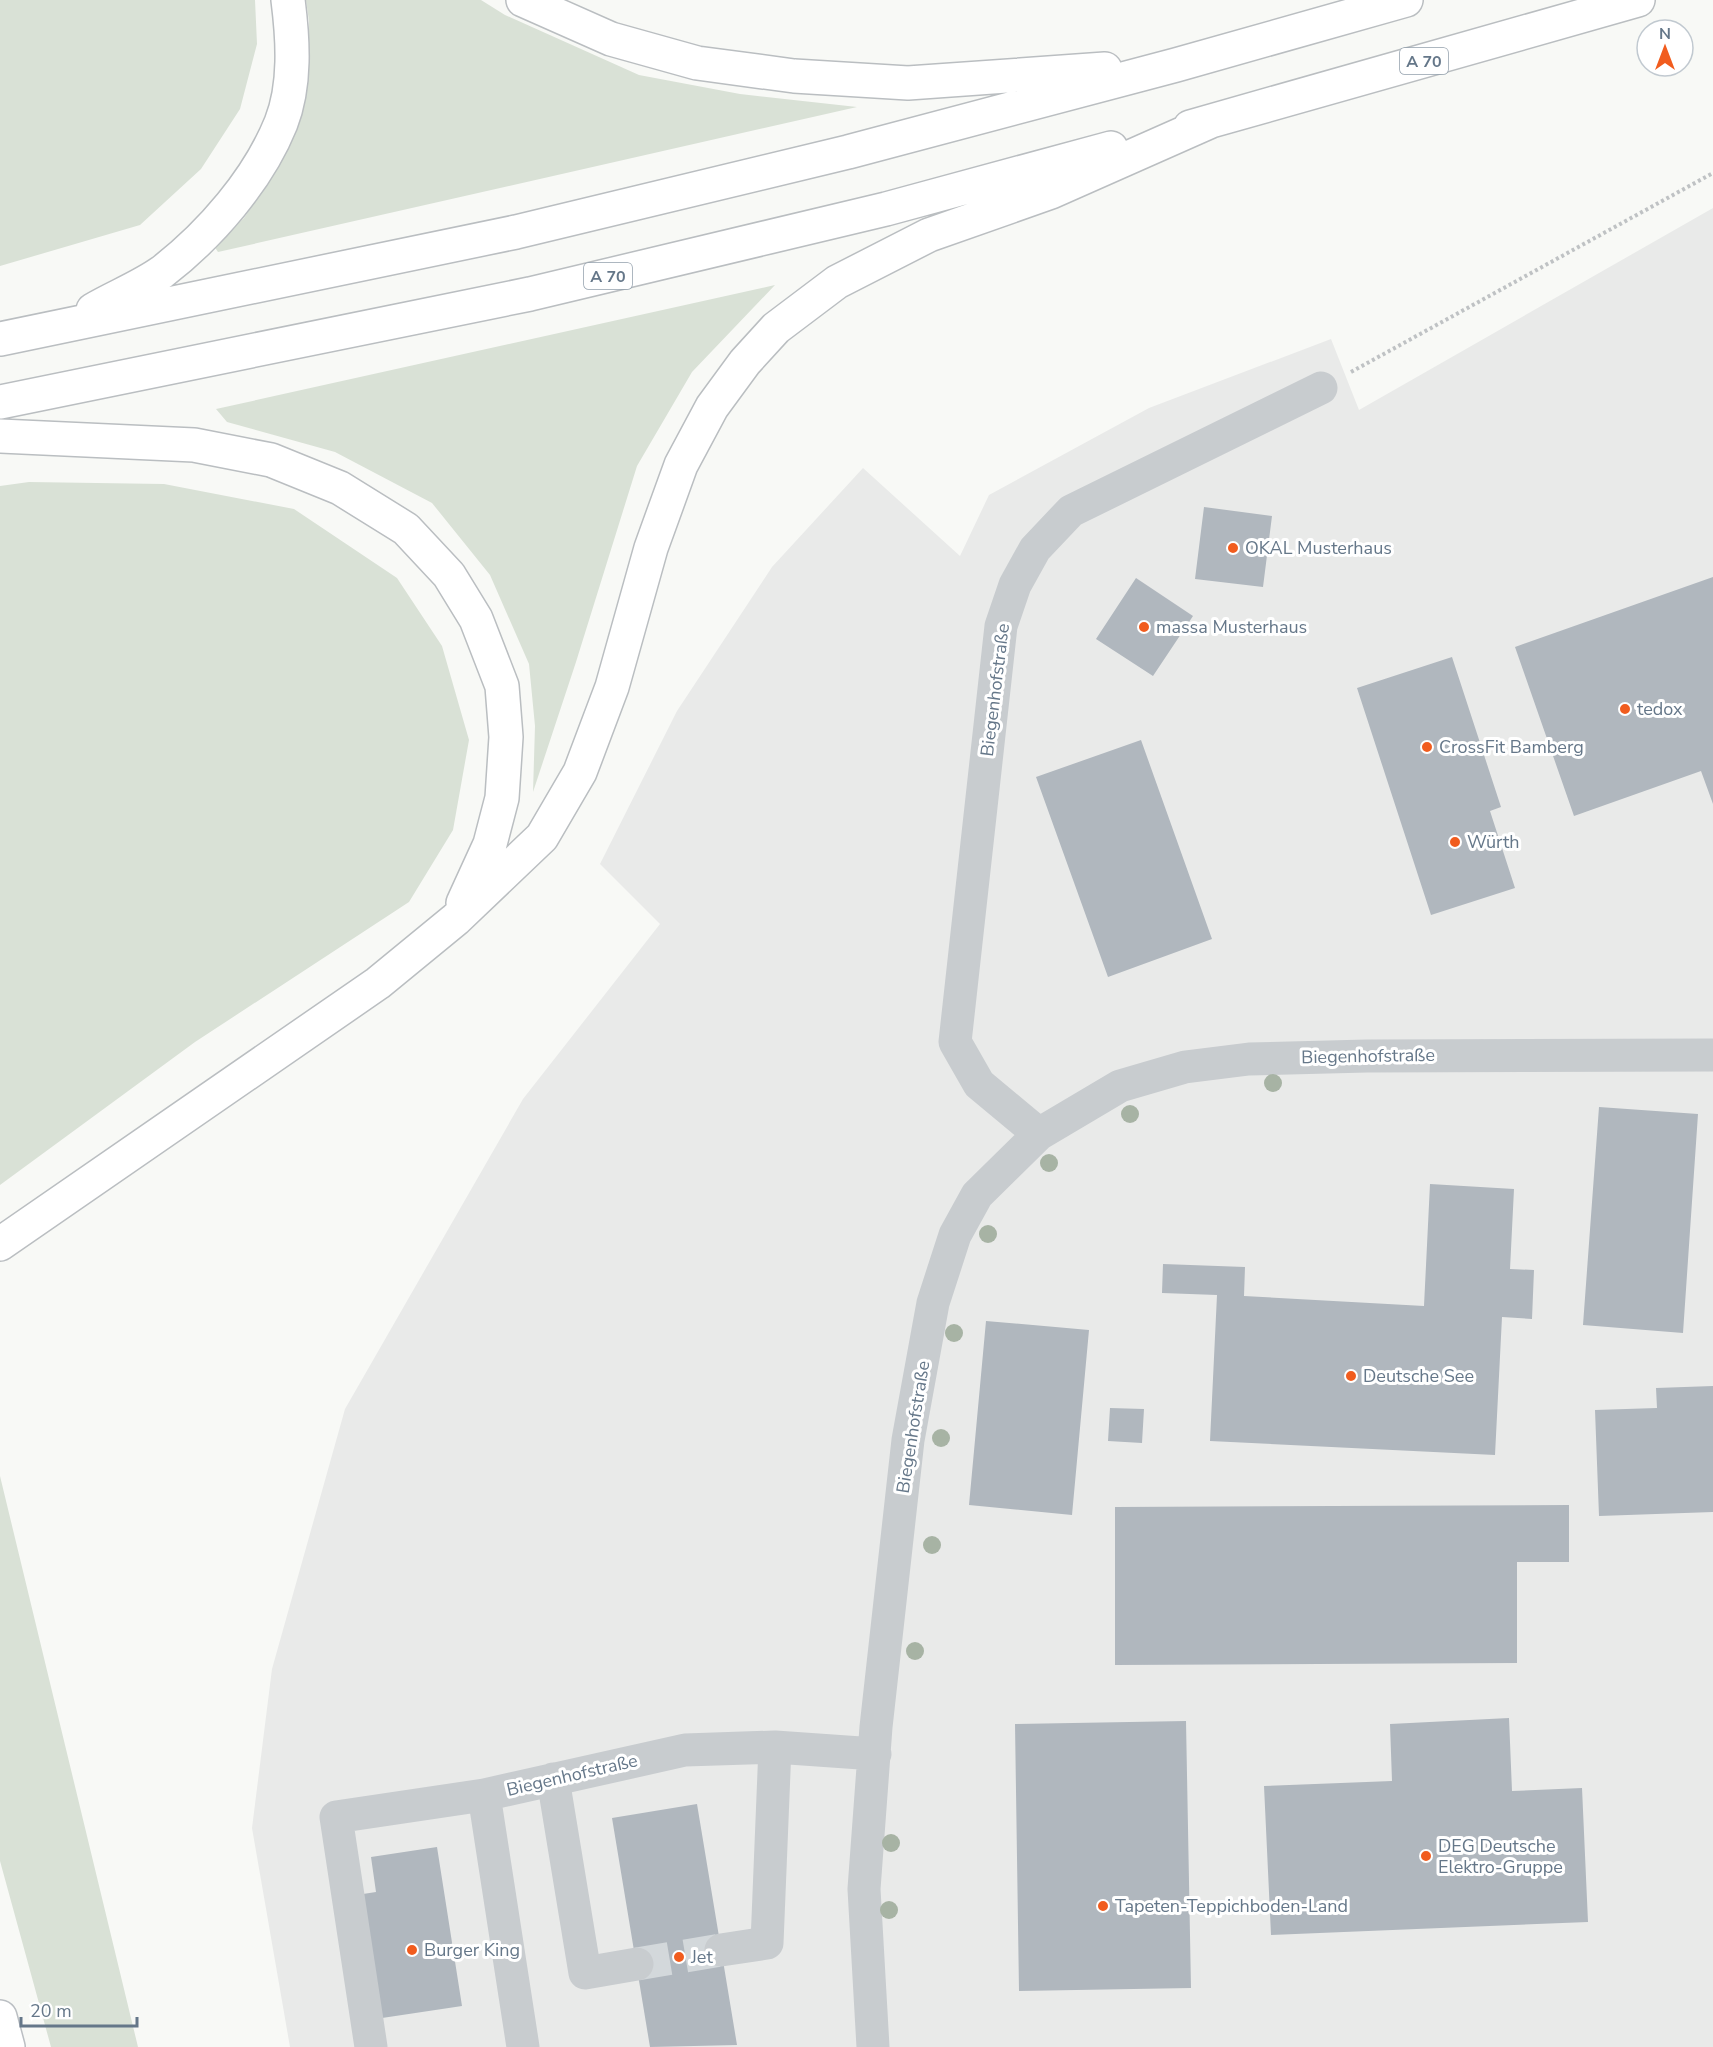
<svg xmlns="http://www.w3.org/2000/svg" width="1713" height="2047" font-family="'Nunito Sans',sans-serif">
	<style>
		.built { fill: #e9eae9 }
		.green { fill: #d9e1d6 }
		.building { fill: #b0b7be }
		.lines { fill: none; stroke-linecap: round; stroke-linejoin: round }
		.minor-tunnel { stroke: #d3d8db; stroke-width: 33; stroke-dasharray: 33 16; stroke-linecap: butt }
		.major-casing { stroke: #bbbfc3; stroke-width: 36 }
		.highway-casing { stroke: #babec1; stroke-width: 36 }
		.path { stroke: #bfc2c4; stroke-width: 4; stroke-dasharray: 3 3; stroke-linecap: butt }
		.minor { stroke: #c8cccf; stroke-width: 33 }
		.major { stroke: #fff; stroke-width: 33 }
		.highway { stroke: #fff; stroke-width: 33 }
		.tree { fill: #a7b3a4 }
		.poi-dot { fill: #f15c1e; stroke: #fff; stroke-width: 2 }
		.labels { text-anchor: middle; stroke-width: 6; stroke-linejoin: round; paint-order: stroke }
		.shield { fill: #fff; stroke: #93a0ac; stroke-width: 1.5 }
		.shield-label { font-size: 16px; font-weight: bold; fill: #657789 }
		.poi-label { font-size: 18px; fill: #657789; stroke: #fff; text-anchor: start }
		.street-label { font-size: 18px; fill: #657789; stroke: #fff }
	</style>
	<rect width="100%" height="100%" fill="#f8f9f6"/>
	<path class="built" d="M 1713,208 L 1713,2047 L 290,2047 L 252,1828 L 272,1669 L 345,1409 L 523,1099 L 660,924 L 600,864 L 677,711 L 772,567 L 863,468 L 960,556 L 989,495 L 1149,408 L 1331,339 L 1359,410 Z"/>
	<path class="green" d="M 0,0 L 255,0 L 257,44 L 240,109 L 201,169 L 140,225 L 0,266 Z
		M 306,0 L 481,0 L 505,15 L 639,75 L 740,94 L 857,107 L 218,252 L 214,246 L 244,218 L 260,194 L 307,83 L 309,21 Z
		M 775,285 L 692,372 L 637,466 L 576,662 L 533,792 L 535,726 L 529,664 L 490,575 L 432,503 L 335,452 L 227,422 L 216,409 Z
		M 29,482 L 164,484 L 294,509 L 397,578 L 442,646 L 469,740 L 453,830 L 409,902 L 195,1042 L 0,1185 L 0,486 Z
		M 0,1476 L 138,2047 L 51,2047 L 0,1861 Z"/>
	<path class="building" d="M 1204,507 L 1272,516 L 1263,587 L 1195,579 Z
		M 1713,577 L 1713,804 L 1701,771 L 1574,816 L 1515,647 Z
		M 1136,578 L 1193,616 L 1153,676 L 1096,639 Z
		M 1452,657 L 1501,807 L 1490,811 L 1515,888 L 1431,915 L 1357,688 Z
		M 1141,740 L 1212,939 L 1108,977 L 1036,777 Z
		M 1599,1107 L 1698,1114 L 1683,1333 L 1583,1325 Z
		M 1430,1184 L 1514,1189 L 1510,1269 L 1534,1270 L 1532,1319 L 1502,1317 L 1495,1455 L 1210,1441 L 1217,1295 L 1162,1293 L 1163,1264 L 1245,1267 L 1244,1296 L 1424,1306 Z
		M 986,1321 L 1089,1330 L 1072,1515 L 969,1505 Z
		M 1713,1386 L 1713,1512 L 1599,1516 L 1595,1410 L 1657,1408 L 1656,1388 Z
		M 1110,1408 L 1144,1409 L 1142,1443 L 1108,1441 Z
		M 1569,1505 L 1569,1562 L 1517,1562 L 1517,1663 L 1115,1665 L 1115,1507 Z
		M 1509,1718 L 1512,1791 L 1582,1788 L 1588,1922 L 1271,1935 L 1264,1786 L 1392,1781 L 1390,1724 Z
		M 1186,1721 L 1191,1988 L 1019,1991 L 1015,1724 Z
		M 697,1804 L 737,2045 L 650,2047 L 612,1818 Z
		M 437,1847 L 462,2006 L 382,2018 L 363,1894 L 376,1892 L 371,1857 Z"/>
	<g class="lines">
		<path class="minor-tunnel" d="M 637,1964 L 721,1950"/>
		<g class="major-casing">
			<path id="major" d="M 0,2017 L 8,2047"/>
		</g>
		<g class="highway-casing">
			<path id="highway" d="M 523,0 L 611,39 L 697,63 L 794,76 L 908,83 L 1105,69
				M 1190,127 L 1638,0
				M 93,310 C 115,297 141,287 162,272 C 210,235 258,180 281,123 C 296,85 293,39 288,0
				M 0,339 L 516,232 L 848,152 L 1176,65 L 1406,0
				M 0,402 L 530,294 L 886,209 L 1111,148
				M 0,436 L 194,445 L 271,460 L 340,488 L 406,529 L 449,575 L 476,619 L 502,686 L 506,737 L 502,798 L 490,844 L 463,903
				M 0,1244 L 378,983 L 456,919 L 542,837 L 580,772 L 612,687 L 651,548 L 681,465 L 712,407 L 745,362 L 776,328 L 837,282 L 929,235 L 1051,192 L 1209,122"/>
		</g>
		<path class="path" d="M 1351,372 L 1713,173"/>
		<path class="minor" d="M 1039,1134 L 979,1084 L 955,1042 L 1001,626 L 1015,585 L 1035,549 L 1071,511 L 1321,388
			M 553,1779 L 585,1973 L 637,1964
			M 484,1795 L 523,2047
			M 721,1950 L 767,1943 L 775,1747
			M 371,2047 L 336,1817 L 484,1795 L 685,1750 L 775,1747 L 875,1754
			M 873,2047 L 864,1889 L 876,1727 L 908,1440 L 933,1303 L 955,1235 L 977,1195 L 1039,1134 L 1120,1086 L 1185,1067 L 1249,1059 L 1367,1056 L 1713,1055"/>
		<use href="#major" class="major"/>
		<use href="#highway" class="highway"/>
	</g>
	<g class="tree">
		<circle cx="1273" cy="1083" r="9"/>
		<circle cx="1130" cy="1114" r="9"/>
		<circle cx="1049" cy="1163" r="9"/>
		<circle cx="988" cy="1234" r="9"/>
		<circle cx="954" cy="1333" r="9"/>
		<circle cx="941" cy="1438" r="9"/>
		<circle cx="932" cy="1545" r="9"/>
		<circle cx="915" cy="1651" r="9"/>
		<circle cx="891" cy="1843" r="9"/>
		<circle cx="889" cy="1910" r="9"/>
	</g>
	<g class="poi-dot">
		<circle cx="1233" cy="548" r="6"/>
		<circle cx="1144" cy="627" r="6"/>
		<circle cx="1625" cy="709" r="6"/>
		<circle cx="1427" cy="747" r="6"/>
		<circle cx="1455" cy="842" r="6"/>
		<circle cx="1351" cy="1376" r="6"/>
		<circle cx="1426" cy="1856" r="6"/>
		<circle cx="1103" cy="1906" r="6"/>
		<circle cx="412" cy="1950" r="6"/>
		<circle cx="679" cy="1957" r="6"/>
	</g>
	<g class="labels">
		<g class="shield">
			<rect x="1400" y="48" width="48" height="26" rx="4.5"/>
			<rect x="584" y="263" width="48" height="26" rx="4.5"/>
		</g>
		<g class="shield-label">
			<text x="1424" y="67">A 70</text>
			<text x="608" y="282">A 70</text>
		</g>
		<g class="poi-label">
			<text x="1245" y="554">OKAL Musterhaus</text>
			<text x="1156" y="633">massa Musterhaus</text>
			<text x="1637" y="715">tedox</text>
			<text x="1439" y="753">CrossFit Bamberg</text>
			<text x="1467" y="848">Würth</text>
			<text x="1363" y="1382">Deutsche See</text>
			<text x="1438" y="1852">DEG Deutsche<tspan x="1438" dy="21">Elektro-Gruppe</tspan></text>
			<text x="1115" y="1912">Tapeten-Teppichboden-Land</text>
			<text x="424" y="1956">Burger King</text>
			<text x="691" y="1963">Jet</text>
		</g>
		<g class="street-label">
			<text transform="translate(995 690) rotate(-83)" y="6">Biegenhofstraße</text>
			<text transform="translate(1368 1056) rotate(-1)" y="6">Biegenhofstraße</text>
			<text transform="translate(913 1427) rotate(-81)" y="6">Biegenhofstraße</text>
			<text transform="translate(572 1775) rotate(-13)" y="6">Biegenhofstraße</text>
		</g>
	</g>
	<g transform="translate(1665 48)"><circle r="28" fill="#ffffff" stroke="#c1c9d0" stroke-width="1.5"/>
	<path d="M0-4.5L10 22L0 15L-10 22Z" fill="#f15c1e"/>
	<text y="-9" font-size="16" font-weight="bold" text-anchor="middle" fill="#657789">N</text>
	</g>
	<path d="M21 2017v9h116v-9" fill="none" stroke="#657789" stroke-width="3"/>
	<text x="30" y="2017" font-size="18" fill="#657789" stroke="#ffffff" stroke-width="4.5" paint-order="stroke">20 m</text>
</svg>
